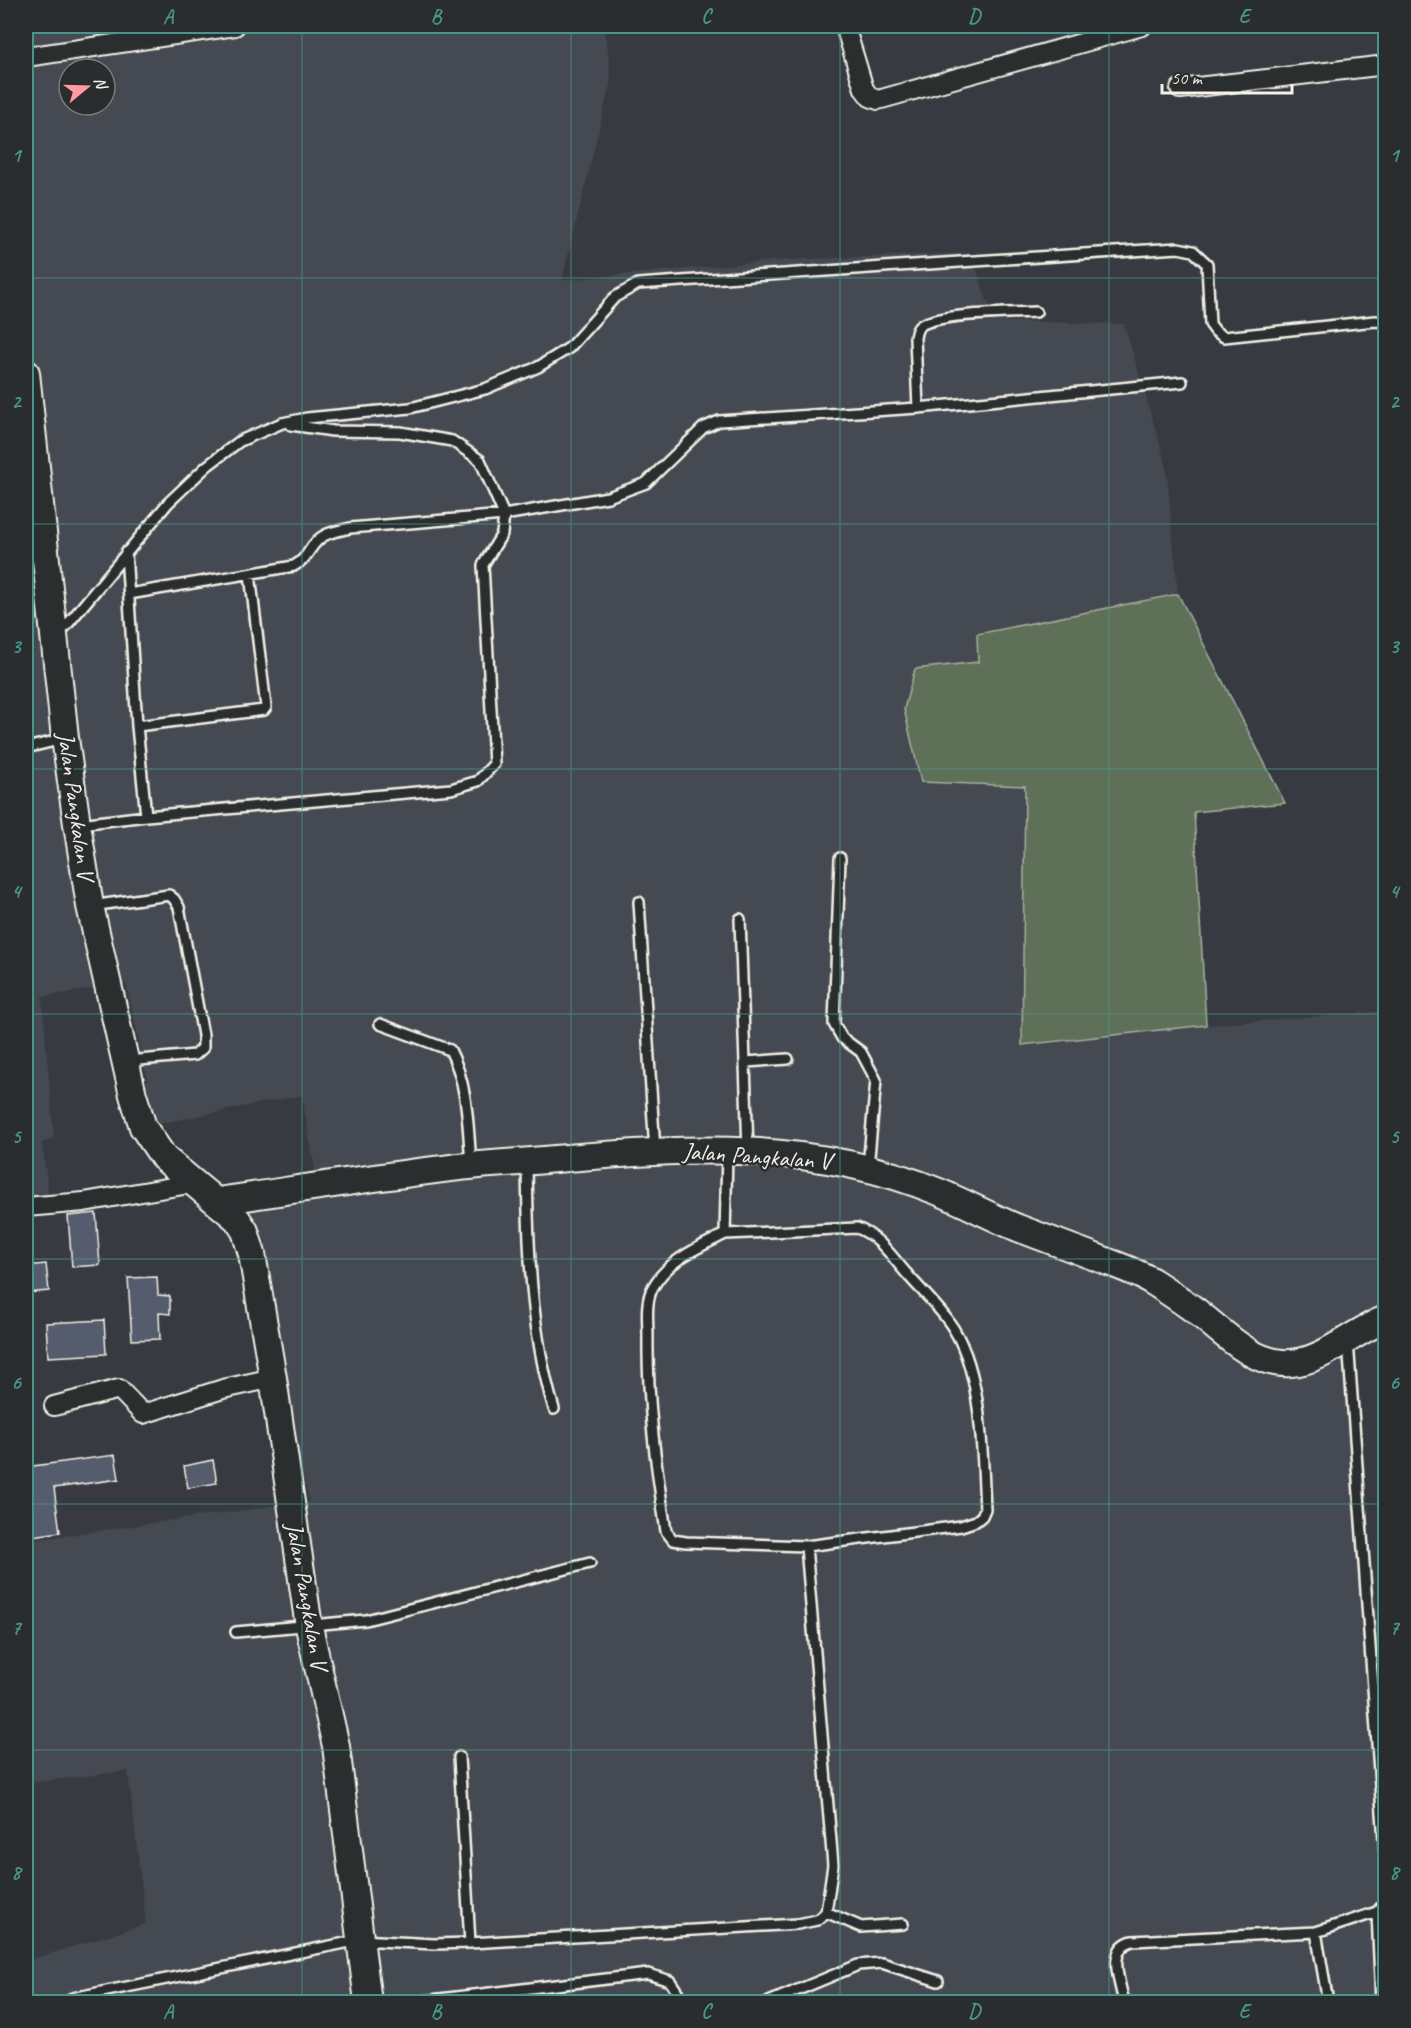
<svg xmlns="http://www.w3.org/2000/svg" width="1411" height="2028" font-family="Caveat,sans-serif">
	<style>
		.built { fill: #444851; fill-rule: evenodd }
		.green { fill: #5e6f58; stroke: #a9b0a0; stroke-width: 1.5 }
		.building { fill: #545c6d; stroke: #f4f1e8; stroke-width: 1.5 }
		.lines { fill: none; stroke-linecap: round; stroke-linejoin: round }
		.lane-casing { stroke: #f4f1e8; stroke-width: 14 }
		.street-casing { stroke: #f4f1e8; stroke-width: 22 }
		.secondary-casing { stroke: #f4f1e8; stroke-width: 30 }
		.lane { stroke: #2a2d2e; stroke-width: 9 }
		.street { stroke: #2a2d2e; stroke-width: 18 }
		.secondary { stroke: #2a2d2e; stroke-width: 26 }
		.grid { fill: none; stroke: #48958c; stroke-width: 1.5; stroke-opacity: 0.55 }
		.labels { text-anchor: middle; stroke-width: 5; stroke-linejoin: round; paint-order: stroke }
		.street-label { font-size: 24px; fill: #f4f1e8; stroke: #2a2d2e }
		.neatline { fill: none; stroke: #48958c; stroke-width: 2 }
		.grid-label { font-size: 20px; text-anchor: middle; font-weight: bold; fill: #48958c }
	</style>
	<rect width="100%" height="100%" fill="#373b41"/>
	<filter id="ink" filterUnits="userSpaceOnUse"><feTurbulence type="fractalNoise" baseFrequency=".0167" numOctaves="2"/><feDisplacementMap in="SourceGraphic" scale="12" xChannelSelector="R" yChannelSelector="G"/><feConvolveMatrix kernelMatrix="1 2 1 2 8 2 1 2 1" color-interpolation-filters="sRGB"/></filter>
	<g filter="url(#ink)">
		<path class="built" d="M 26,26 L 605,26 L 611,80 L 562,280 L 784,260 L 971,253 L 994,321 L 1124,324 L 1166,464 L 1178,594 L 977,634 L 978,662 L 915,669 L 921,782 L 1025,786 L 1022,1045 L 1206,1025 L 1385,1011 L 1385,1310 L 1351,1324 L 1370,1558 L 1386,1674 L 1385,2002 L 26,2002 L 26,1961 L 146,1924 L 128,1771 L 26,1783 L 26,1541 L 309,1501 L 258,1279 L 266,1240 L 226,1186 L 316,1176 L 302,1095 L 143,1127 L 147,1077 L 126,983 L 42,997 L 54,1138 L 42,1143 L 49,1197 L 26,1200 ZM 69,69 L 105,69 L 105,105 L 69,105 Z"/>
		<path class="green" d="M 1178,594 L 1285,803 L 1194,812 L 1206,1025 L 1022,1045 L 1025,786 L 921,782 L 904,709 L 915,669 L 978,662 L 977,634 Z"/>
		<path class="building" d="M 96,1213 L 100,1265 L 72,1267 L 68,1216 Z
			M 46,1264 L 49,1291 L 26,1293 L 26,1266 Z
			M 157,1277 L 158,1295 L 170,1296 L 170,1314 L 159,1313 L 160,1339 L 132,1340 L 128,1278 Z
			M 104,1320 L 106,1354 L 48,1357 L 46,1323 Z
			M 115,1455 L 119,1479 L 54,1488 L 60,1532 L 26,1537 L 26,1467 Z
			M 213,1460 L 217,1483 L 188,1488 L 184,1466 Z"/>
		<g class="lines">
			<g class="lane-casing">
				<path id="lane" d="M 918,408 L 915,338 C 916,333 916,329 920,326 C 936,313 1013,313 1036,312
					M 291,425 L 333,431 L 400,432 L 452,441 L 480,460 L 504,515 L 608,497 L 646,483 L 703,428 L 719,421 L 918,408 L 1182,382
					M 126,552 L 137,726 L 264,710 L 266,707 L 250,574
					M 26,557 L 44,556
					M 58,634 L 67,625 L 168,503 L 207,466 L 240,441 L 282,423 L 307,418 L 410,408 L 485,389 L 538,367 L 569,348 L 615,297 L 638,284 L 898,266 L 1178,248 L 1193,251 L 1207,264 L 1210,324 L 1216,332 L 1224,337 L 1375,321 L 1386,322
					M 137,726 L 146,816
					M 26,748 L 63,739
					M 80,824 L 146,816 L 451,789 L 478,781 L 494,764 L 483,565 L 502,534 L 504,515 L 350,528 C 338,531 326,532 317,541 C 307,551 309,557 294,566 L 129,594
					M 840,858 L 834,1024 L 842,1038 L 861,1052 L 876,1080 L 868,1167
					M 639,902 L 655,1151
					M 91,906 L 169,895 L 174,899 L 179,907 L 203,1035 L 203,1048 L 195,1055 L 128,1061
					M 740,919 L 748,1150
					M 380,1024 L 450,1050 C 468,1084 468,1127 471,1165
					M 746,1062 L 788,1059
					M 527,1162 C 528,1245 530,1329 554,1409
					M 725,1234 L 857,1228 C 879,1236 892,1257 907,1274 C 921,1290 937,1305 949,1322 C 983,1368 982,1453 985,1509 L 982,1516 L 976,1521 L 961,1526 L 806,1546 L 686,1542 L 673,1540 L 666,1531 C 656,1466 647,1402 648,1336 C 648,1320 645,1302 653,1287 C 669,1259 698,1248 725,1234 L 727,1154
					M 1348,1341 L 1386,1868
					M 236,1632 L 366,1620 L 590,1563
					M 459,1757 L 470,1943
					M 826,1912 L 861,1927 L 903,1924
					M 1377,1912 L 1381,2002
					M 1316,1932 L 1328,2002
					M 72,1998 L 360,1940 L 434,1944 L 470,1943 L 798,1924 L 817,1920 L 826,1912 L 833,1865 L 806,1546
					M 414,2002 L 648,1974 L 670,1981 L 684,2002
					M 769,2002 L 858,1965 L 882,1963 L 938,1981
					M 1124,2002 C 1120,1982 1106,1949 1132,1941 L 1316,1932 L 1377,1912 L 1386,1901"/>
			</g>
			<g class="street-casing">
				<path id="street" d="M 845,26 L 864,89 L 870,97 L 878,100 L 1142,26
					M 26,57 L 235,26
					M 1180,89 L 1386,65
					M 26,1207 L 84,1202 L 195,1183
					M 54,1406 L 119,1389 L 143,1414 L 223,1389 L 273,1378"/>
			</g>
			<g class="secondary-casing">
				<path id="secondary" d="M 26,373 L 65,738 L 77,824 L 90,906 L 133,1095 L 143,1127 L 164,1158 L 237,1219 L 245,1231 L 252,1254 L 273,1378 L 309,1627 L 336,1746 L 368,2002
					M 218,1201 C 301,1189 385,1175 469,1166 C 497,1163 527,1162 555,1159 C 690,1148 810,1139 939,1192 C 966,1203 991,1217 1018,1228 C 1044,1238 1071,1248 1098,1258 C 1118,1266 1138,1272 1155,1283 C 1169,1292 1182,1301 1196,1311 C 1223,1332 1254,1366 1291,1363 C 1324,1361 1355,1330 1386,1319"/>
			</g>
			<use href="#lane" class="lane"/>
			<use href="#street" class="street"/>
			<use href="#secondary" class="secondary"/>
		</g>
	</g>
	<path class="grid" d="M 302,26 L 302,2002M 571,26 L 571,2002M 840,26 L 840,2002M 1109,26 L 1109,2002M 26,278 L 1386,278M 26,524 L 1386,524M 26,769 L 1386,769M 26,1014 L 1386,1014M 26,1259 L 1386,1259M 26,1504 L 1386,1504M 26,1750 L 1386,1750"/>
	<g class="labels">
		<g class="street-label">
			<text transform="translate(76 806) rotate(82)" y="8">Jalan Pangkalan V</text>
			<text transform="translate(757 1156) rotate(4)" y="8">Jalan Pangkalan V</text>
			<text transform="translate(307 1596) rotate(80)" y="8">Jalan Pangkalan V</text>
		</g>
	</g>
	<rect width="1411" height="2028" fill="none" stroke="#2a2d2e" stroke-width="66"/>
	<g transform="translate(87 87) rotate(71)"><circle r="28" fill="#2a2d2e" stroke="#7b7b78" stroke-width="1.5"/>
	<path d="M0-4.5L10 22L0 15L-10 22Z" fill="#ff9aa2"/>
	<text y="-9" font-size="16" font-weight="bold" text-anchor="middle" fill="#f4f1e8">N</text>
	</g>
	<path d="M1162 84v9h130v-9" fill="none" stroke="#f4f1e8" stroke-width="3"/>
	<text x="1171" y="84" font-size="18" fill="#f4f1e8" stroke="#2a2d2e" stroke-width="4.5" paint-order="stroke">50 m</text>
	<rect x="33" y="33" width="1345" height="1962" class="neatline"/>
	<g class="grid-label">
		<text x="168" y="23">A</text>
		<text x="436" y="23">B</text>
		<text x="706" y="23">C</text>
		<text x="974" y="23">D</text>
		<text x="1244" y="23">E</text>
		<text x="16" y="162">1</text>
		<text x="1394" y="162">1</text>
		<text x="16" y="408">2</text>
		<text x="1394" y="408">2</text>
		<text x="16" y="653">3</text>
		<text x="1394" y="653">3</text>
		<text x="16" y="898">4</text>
		<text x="1394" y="898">4</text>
		<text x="16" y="1143">5</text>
		<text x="1394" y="1143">5</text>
		<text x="16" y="1389">6</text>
		<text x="1394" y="1389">6</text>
		<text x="16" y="1634">7</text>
		<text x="1394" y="1634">7</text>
		<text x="16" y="1879">8</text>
		<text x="1394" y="1879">8</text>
		<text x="168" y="2018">A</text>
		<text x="436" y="2018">B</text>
		<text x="706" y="2018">C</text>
		<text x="974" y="2018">D</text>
		<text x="1244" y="2018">E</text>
	</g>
</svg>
